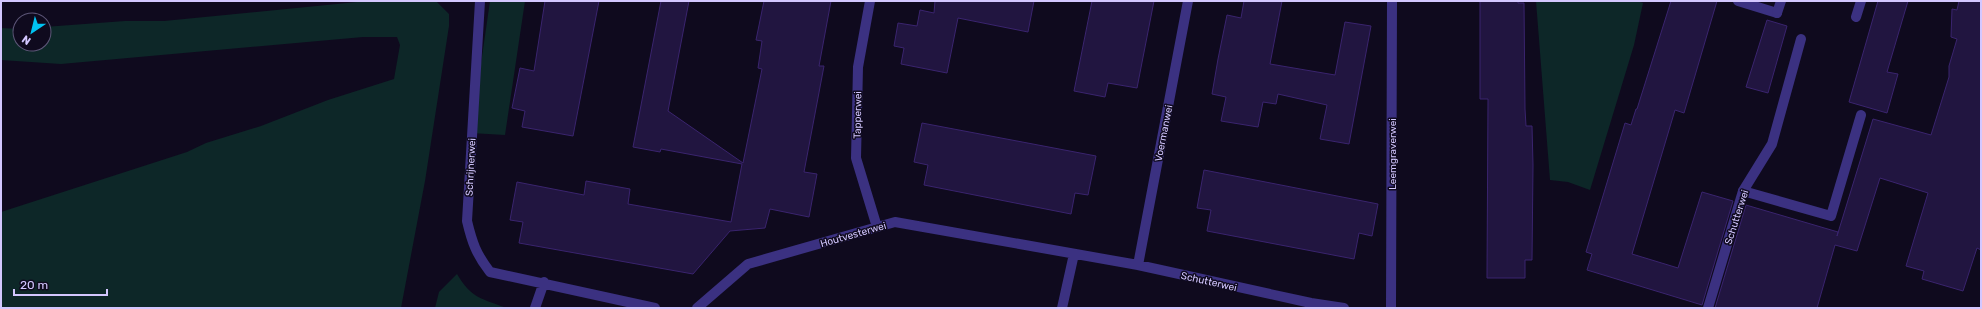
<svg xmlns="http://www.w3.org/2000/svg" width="1982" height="309" font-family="Rubik,sans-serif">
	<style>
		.green { fill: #0d2728 }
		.building { fill: #211540; stroke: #3a246e }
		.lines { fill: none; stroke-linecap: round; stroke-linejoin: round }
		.lane { stroke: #3b3181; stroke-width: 10 }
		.street { stroke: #3b3181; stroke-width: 10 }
		.labels { text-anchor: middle; stroke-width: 3; stroke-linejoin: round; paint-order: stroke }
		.street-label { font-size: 10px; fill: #d3c7ff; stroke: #0f0a1e }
	</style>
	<rect width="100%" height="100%" fill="#0f0a1e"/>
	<path class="green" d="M 367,1 L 436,1 L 449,14 L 449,26 L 425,181 L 401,308 L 1,308 L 1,212 L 187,152 L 206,143 L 261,126 L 328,100 L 394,79 L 400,45 L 397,37 L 363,37 L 61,64 L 1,60 L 1,28 L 20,29 L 20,44 L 44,44 L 44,27 L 125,21 L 164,21 Z
		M 490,1 L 525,1 L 505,135 L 471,133 Z
		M 1536,1 L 1637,1 L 1643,3 L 1634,45 L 1590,190 L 1568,182 L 1550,180 Z
		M 457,274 C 471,298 482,299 507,308 L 435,308 L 439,292 Z"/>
	<path class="building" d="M 545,1 L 599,1 L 573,136 L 522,127 L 525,111 L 512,108 L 520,68 L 534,71 Z
		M 661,1 L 689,1 L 668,111 L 743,163 L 762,69 L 758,68 L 762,41 L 756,40 L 764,1 L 831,1 L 819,66 L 824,66 L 804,172 L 817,174 L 809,217 L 770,209 L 765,228 L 730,231 L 693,274 L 519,243 L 523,222 L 510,220 L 517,182 L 584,195 L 586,181 L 630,189 L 628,204 L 731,222 L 742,164 L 661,149 L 660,152 L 633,147 Z
		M 935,1 L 1034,1 L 1028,32 L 958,18 L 947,73 L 901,64 L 904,48 L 894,46 L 898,23 L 917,26 L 920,10 L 934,13 Z
		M 1092,1 L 1154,1 L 1137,88 L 1108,83 L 1105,97 L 1074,91 Z
		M 1244,1 L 1282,1 L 1270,64 L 1335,75 L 1345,22 L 1371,26 L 1349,144 L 1320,139 L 1327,105 L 1278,94 L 1276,104 L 1263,102 L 1258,127 L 1221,121 L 1226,97 L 1212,94 L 1218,59 L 1227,15 L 1241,18 Z
		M 1480,1 L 1518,1 L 1518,3 L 1524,3 L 1525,109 L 1526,126 L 1532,126 L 1533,165 L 1532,260 L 1525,260 L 1525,278 L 1487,278 L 1488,99 L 1480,99 Z
		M 1671,1 L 1717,1 L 1684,113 L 1675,110 L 1632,254 L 1678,268 L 1702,192 L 1733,201 L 1702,305 L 1587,270 L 1592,254 L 1586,252 L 1625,123 L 1631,125 L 1636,109 L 1637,109 Z
		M 1878,1 L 1908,1 L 1887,72 L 1898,74 L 1887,113 L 1849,102 Z
		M 1959,1 L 1981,1 L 1981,250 L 1977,248 L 1963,291 L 1922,279 L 1924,271 L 1906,266 L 1928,193 L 1880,178 L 1857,251 L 1835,245 L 1817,308 L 1715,308 L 1746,205 L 1838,232 L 1837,236 L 1873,119 L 1931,135 L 1949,77 L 1949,66 L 1957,39 L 1951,37 L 1952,9 L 1957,10 Z
		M 1767,20 L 1787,26 L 1768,93 L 1746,87 Z
		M 922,123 L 1096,156 L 1088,195 L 1075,193 L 1071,214 L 924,185 L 928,165 L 914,162 Z
		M 1204,170 L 1378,204 L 1372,236 L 1359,233 L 1354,259 L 1207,231 L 1211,210 L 1197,208 Z"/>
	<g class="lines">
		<path class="lane" d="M 1738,1 L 1777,13
			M 1856,17 L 1861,1
			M 1743,191 L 1831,216 L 1861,115"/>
		<path class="street" d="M 480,1 L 467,221 C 472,242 476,254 490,272 L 655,308
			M 870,1 L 858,67 L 856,158 L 877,227
			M 1777,13 L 1781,1
			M 1138,265 L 1188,1
			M 535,308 L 544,282
			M 697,308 L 748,264 L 895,222 L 1138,265 L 1311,303 L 1344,308
			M 1062,308 L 1074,254
			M 1391,308 L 1392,1
			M 1708,308 L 1743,191 L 1772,144 L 1801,39"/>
	</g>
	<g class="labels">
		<g class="street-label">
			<text transform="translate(857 115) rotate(-89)" y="4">Tapperwei</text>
			<text transform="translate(1163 133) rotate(-79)" y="4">Voermanwei</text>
			<text transform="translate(1392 154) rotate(-90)" y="4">Leemgraverwei</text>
			<text transform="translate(470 167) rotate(-87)" y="4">Schrijnerwei</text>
			<text transform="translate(1736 217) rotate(-72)" y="4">Schutterwei</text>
			<text transform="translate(853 234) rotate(-16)" y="4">Houtvesterwei</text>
			<text transform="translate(1209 281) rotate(13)" y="4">Schutterwei</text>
		</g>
	</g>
	<rect width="1982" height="309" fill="none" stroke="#d3c7ff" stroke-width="4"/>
	<g transform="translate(32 32) rotate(215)"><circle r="19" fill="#0f0a1e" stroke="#5d5678"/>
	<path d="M0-3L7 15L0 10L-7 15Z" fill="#00c3f2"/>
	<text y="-6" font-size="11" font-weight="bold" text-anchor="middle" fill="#d3c7ff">N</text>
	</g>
	<path d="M14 289v6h93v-6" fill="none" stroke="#d3c7ff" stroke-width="2"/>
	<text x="20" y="289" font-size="12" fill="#d3c7ff" stroke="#0f0a1e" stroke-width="3" paint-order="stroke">20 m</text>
</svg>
